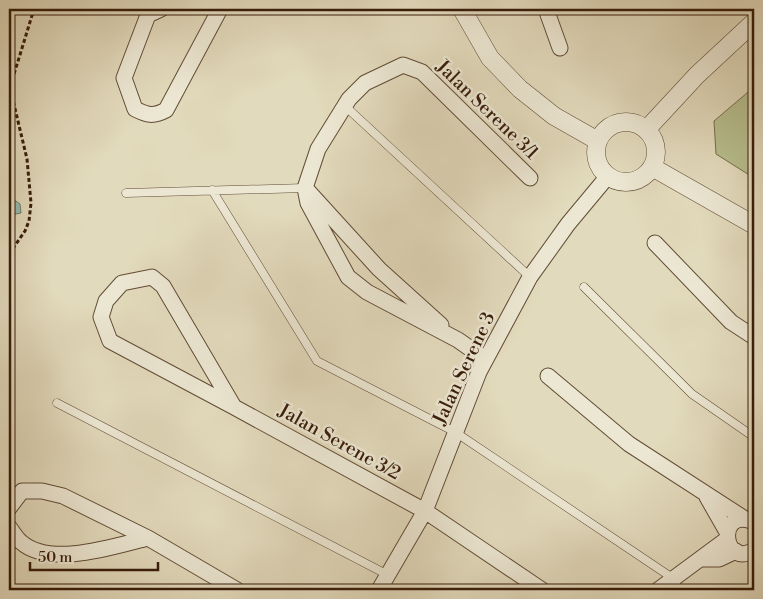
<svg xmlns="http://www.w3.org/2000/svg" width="763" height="599" font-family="'Libre Bodoni',serif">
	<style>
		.green { fill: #b7be8e; stroke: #786d4c }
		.water { fill: #95bbae; stroke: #707b6c }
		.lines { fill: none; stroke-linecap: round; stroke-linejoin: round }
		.service-casing { stroke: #624c36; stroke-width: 9 }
		.minor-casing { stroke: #624c36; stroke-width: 17 }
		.tertiary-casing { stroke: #624c36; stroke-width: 19 }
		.path { stroke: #381c0a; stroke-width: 3; stroke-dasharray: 4 2.5; stroke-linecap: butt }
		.service { stroke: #ece7d3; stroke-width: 8 }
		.minor { stroke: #ece7d3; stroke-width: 15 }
		.tertiary { stroke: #ece7d3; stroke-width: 18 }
		.labels { text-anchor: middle; stroke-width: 5; stroke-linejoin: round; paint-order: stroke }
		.street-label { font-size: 19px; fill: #381c0a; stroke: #ece7d3 }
	</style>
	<rect width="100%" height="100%" fill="#e2dabc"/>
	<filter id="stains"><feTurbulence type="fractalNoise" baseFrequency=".004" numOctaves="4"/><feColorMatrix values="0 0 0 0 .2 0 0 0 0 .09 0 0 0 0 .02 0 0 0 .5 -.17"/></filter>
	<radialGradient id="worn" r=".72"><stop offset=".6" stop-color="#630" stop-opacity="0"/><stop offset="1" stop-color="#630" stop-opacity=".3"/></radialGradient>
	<path class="green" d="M 754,87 L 754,178 L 716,154 L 714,121 Z"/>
	<path class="water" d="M 9,196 L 20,204 L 21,213 L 11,215 L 9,218 Z"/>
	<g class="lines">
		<g class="service-casing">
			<path id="service" d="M 345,106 L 530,277
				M 212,190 L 317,361 L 455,432 L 674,579 L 678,590
				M 126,193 L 305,188
				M 584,287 L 692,394 L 754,437
				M 57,403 L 388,575"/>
		</g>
		<g class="minor-casing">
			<path id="minor" d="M 161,9 L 148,15 L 124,78 L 135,109 C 147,115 153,117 166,110 L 220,9
				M 546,9 L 560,48
				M 308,191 L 379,269 L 441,325
				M 655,243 L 731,322 L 754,337
				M 485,359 L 458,340 L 367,292 L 348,277 L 308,203 L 305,188 L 318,149 L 349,99 L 365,83 L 403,65 L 422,72 L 530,178
				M 548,376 L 629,444 L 745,519
				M 234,407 L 163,286 L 152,277 L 122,283 L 106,301 L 101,317 L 110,341 L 234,407 L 425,511 L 542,590
				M 707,497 L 727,532
				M 9,508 L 22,491 L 42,491 L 63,496 L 148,538 L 237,590
				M 751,521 C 716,509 723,569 754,550
				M 9,527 C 13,532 16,538 21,542 C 50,568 115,546 148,538
				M 702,559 L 719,559 L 736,551
				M 379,590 L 425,511 L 479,372 L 530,277 L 568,224 L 608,176
				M 658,590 L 727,539"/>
		</g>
		<g class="tertiary-casing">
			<path id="tertiary" d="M 462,9 L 490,58 L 520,89 L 554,116 L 598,141
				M596 152a30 30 0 1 1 60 0a30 30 0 1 1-60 0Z
				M 646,130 L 697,75 L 754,22
				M 652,167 L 754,225"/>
		</g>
		<path class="path" d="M 9,254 L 25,231 L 29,221 L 31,203 L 27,159 L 12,96 L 11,84 L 34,9"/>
		<use href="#service" class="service"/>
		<use href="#minor" class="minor"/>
		<use href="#tertiary" class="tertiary"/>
	</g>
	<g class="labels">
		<g class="street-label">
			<text transform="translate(488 109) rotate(44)" y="7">Jalan Serene 3/1</text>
			<text transform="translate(463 368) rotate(-65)" y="7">Jalan Serene 3</text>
			<text transform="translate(340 441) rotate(29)" y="7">Jalan Serene 3/2</text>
		</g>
	</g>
	<rect width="763" height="599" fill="none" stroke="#e2dabc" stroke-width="30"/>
	<rect x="10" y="10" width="743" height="579" fill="none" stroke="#381c0a" stroke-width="2.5"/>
	<rect x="15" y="15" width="733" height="569" fill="none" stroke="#381c0a"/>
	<path d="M30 562v8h128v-8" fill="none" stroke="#381c0a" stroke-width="2.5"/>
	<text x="38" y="562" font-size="15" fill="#381c0a" stroke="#ece7d3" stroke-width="4" paint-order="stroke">50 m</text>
	<rect width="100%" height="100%" filter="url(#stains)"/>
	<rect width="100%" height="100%" fill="url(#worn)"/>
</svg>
